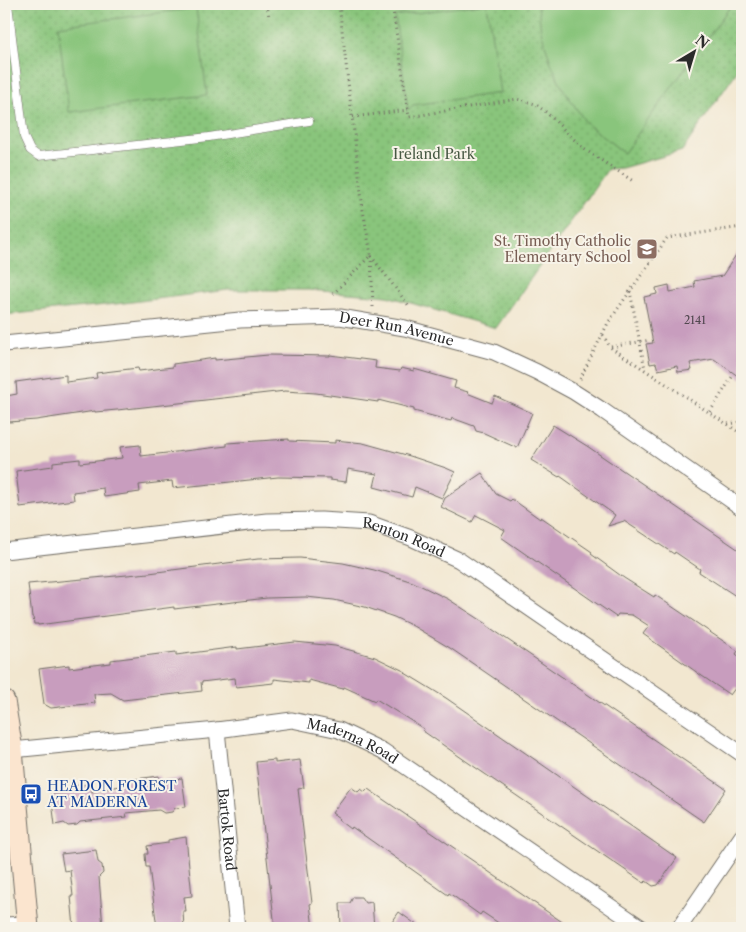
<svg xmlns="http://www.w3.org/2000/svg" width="746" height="932" font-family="'Libre Caslon Text',serif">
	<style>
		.grass { fill: url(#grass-dots); stroke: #5a7853 }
		.garden { fill: #89c57b; stroke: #5a7853 }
		.building { fill: #c89dbe }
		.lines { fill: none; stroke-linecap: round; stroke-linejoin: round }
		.lane-casing { stroke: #716d65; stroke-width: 9 }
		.street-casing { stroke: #716d65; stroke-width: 17 }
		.secondary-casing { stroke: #716d65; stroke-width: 23 }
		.path { stroke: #716d65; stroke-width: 3; stroke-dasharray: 1 4; stroke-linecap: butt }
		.lane { stroke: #fff; stroke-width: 8 }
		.street { stroke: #fff; stroke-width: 15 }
		.secondary { stroke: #fbe5cf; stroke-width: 21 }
		.labels { text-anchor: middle; stroke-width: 4; stroke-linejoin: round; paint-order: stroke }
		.number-label { font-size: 11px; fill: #524850 }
		.park-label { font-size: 14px; fill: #475943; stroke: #f7f3e8 }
		.education-label { font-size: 14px; fill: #785e54; stroke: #f7f3e8; text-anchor: end }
		.street-label { font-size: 14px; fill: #2b2b2b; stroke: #f7f3e8 }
		.transit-label { font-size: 14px; fill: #164399; stroke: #f7f3e8; text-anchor: start }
	</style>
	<defs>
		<pattern id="grass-dots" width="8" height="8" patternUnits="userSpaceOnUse" patternTransform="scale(1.25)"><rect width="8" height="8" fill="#89c57b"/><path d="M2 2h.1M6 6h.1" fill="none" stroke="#76a96a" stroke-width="1.8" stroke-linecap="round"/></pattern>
	</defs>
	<rect width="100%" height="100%" fill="#f7f3e8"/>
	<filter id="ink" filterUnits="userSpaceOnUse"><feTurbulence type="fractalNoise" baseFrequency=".02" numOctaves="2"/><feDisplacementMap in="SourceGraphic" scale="10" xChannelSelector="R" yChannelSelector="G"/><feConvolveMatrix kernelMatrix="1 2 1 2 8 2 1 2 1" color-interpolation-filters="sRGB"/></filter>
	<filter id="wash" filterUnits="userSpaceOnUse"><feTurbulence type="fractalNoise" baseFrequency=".0096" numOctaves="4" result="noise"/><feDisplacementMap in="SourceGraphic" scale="20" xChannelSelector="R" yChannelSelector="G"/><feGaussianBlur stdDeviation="1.12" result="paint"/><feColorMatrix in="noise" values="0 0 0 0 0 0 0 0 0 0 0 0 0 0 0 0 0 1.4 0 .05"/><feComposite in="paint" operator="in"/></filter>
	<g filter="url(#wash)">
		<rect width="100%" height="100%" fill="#f2e7d0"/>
		<path class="grass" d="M 4,4 L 742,4 L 742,64 L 682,151 L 622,168 L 608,169 L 496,328 L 387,296 L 308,290 L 228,290 L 116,304 L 4,315 Z"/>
		<path class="garden" d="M 481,4 L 487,4 L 500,93 L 413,105 L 408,110 L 395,16 Z
			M 538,4 L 732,4 L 624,153 L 586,123 L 562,87 L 551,63 L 541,31 Z
			M 196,8 L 207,95 L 69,112 L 58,26 Z"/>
		<g id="blocks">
			<path class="building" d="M 742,246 L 742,379 L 714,359 L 690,363 L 692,370 L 678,372 L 677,366 L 658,370 L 656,363 L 650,364 L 646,344 L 653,343 L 644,297 L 657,294 L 656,288 L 669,285 L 670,292 L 695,287 L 694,281 L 722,276 Z
				M 268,355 L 330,356 L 330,355 L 376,361 L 375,368 L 400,371 L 401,368 L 414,371 L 414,369 L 456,381 L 454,388 L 468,392 L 467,393 L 492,403 L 495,396 L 532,413 L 517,448 L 484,433 L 476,431 L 474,426 L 452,418 L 451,421 L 414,411 L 414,409 L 378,400 L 378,402 L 316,393 L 285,391 L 117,410 L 95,412 L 95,411 L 36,420 L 9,422 L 6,396 L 17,394 L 16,382 L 66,375 L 66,382 L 97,378 L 96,373 L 138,368 L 139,371 L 173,367 L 173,364 L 215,358 L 215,360 Z
				M 553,425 L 587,446 L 742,552 L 742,600 L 699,572 L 700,569 L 675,552 L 674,554 L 624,521 L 608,526 L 615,515 L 560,476 L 559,477 L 531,460 Z
				M 289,439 L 289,441 L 335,443 L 335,440 L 363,443 L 410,456 L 446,468 L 455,472 L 442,498 L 415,487 L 412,497 L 374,487 L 377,474 L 348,469 L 346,482 L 330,480 L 330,478 L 278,477 L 173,488 L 172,481 L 139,485 L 140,492 L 104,497 L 103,488 L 73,492 L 74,500 L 20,507 L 16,471 L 53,466 L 53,462 L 80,459 L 80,463 L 122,458 L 120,447 L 140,445 L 141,456 L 227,446 L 227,443 Z
				M 482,473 L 496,494 L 510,501 L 512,499 L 540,519 L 541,517 L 592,552 L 591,554 L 624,578 L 654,597 L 655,595 L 738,651 L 736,654 L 742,659 L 742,691 L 736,687 L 730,695 L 702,676 L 643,634 L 649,626 L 632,615 L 618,614 L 616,617 L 501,537 L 505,530 L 476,515 L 472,522 L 441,507 L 445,498 Z
				M 300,558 L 343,563 L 374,570 L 413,582 L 448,599 L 487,624 L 486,625 L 726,789 L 704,822 L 450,648 L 413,626 L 394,617 L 365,607 L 334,600 L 306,597 L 267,598 L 174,609 L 174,607 L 38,625 L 38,624 L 34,624 L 33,617 L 32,617 L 28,584 L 149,573 L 258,559 Z
				M 295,642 L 335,646 L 375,657 L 406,672 L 405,673 L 446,698 L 677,858 L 658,885 L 653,886 L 646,881 L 644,883 L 466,761 L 423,731 L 424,729 L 376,699 L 375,701 L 344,687 L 343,689 L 309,680 L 309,683 L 274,679 L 274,683 L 236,687 L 235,678 L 201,682 L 202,691 L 123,700 L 111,693 L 94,694 L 95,703 L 51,708 L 44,704 L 39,669 L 69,665 L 69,668 L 111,663 L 111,660 L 176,652 L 176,655 L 237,647 L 237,649 Z
				M 275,760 L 275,763 L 300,760 L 304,788 L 298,789 L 312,903 L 310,904 L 313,928 L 275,928 L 256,762 Z
				M 159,776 L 160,781 L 182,778 L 186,807 L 175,808 L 172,812 L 164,813 L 159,810 L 126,813 L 127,817 L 80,822 L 77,825 L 68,826 L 64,823 L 55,825 L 51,794 L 75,792 L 74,786 L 91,784 L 92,792 L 120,786 L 120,781 Z
				M 351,787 L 358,792 L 361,789 L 365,792 L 368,789 L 571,928 L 506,928 L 482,912 L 480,915 L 449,893 L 448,895 L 352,827 L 351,829 L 338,819 L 339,818 L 332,813 Z
				M 186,837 L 192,896 L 184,897 L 186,911 L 183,911 L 184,928 L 157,928 L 149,867 L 146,867 L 145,854 L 148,854 L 147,846 L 168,843 L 168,840 Z
				M 96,850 L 98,862 L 102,865 L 103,873 L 99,877 L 103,928 L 74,928 L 71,896 L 73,896 L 70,870 L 64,871 L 61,854 Z
				M 353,897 L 361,897 L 365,903 L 372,902 L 374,928 L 341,928 L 340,903 L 350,903 Z
				M 399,912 L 421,928 L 388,928 Z"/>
		</g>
	</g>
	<g filter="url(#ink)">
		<use href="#blocks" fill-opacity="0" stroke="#716d65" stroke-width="1"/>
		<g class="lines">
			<g class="lane-casing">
				<path id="lane" d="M 8,4 L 24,137 L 30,150 L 38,156 L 209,137 L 309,121"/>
			</g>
			<g class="street-casing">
				<g id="street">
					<path id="s1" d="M 4,344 L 240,320 L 340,317 L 405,328 L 494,352 L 537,372 L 574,392 L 602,410 L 742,508"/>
					<path id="s2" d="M 4,551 L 267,521 L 321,520 L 369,523 L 411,538 L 459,560 L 742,754"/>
					<path id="s3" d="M 217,730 L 237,928"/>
					<path id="s4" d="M 12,750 L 217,730 L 292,720 L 339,730 L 383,751 L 642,928"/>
					<path d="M 4,925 L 28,924"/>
					<path d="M 679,928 L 742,836"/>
				</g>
			</g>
			<g class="secondary-casing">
				<path id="secondary" d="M 4,701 L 12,750 L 28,928"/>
			</g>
			<path class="path" d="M 267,4 L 269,17
				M 392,4 L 409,117 L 517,99 L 535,104 L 546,112 L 584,149 L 633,181
				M 353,117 L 408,110
				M 371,256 L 373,307
				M 371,256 L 409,306
				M 630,291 L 645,369
				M 333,294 L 371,255 L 363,210 L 339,4
				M 603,335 L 610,347 L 742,434
				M 611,347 L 650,340
				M 580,379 L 608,323 L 667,238 L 742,227
				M 710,412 L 732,377
				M 728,424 L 742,422"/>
			<use href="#lane" class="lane"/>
			<use href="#street" class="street"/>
			<use href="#secondary" class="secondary"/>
		</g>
	</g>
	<defs>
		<g id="school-square" transform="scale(1.125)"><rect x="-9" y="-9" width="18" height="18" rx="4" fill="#8d6e63" stroke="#f7f3e8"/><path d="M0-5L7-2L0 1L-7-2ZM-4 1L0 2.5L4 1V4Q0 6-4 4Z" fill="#fff"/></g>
		<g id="bus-square" transform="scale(1.125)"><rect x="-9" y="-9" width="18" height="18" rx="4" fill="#1a4fb4" stroke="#f7f3e8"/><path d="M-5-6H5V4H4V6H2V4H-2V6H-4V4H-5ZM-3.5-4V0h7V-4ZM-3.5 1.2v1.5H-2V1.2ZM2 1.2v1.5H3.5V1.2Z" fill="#fff"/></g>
	</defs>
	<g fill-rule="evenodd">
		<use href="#school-square" x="647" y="249"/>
		<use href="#bus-square" x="31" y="794"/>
	</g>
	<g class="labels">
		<g class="number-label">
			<text x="695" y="324">2141</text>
		</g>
		<g class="park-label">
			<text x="434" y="159">Ireland Park</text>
		</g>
		<g class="education-label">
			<text x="631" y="246">St. Timothy Catholic<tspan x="631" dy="16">Elementary School</tspan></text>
		</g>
		<g class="street-label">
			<text dy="5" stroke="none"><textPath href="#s1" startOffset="395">Deer Run Avenue</textPath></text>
			<text dy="5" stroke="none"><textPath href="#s2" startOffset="404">Renton Road</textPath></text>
			<text dy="5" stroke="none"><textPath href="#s4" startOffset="346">Maderna Road</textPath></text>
			<text dy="5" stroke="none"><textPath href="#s3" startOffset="100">Bartok Road</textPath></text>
		</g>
		<g class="transit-label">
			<text x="47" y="791">HEADON FOREST<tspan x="47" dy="16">AT MADERNA</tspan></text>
		</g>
	</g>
	<rect width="746" height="932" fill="none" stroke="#f7f3e8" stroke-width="20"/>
	<g transform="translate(694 52) rotate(38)" stroke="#f7f3e8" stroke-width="4" paint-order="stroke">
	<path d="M0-4L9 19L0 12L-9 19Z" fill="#2b2b2b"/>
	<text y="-8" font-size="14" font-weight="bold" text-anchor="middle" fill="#2b2b2b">N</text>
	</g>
</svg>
